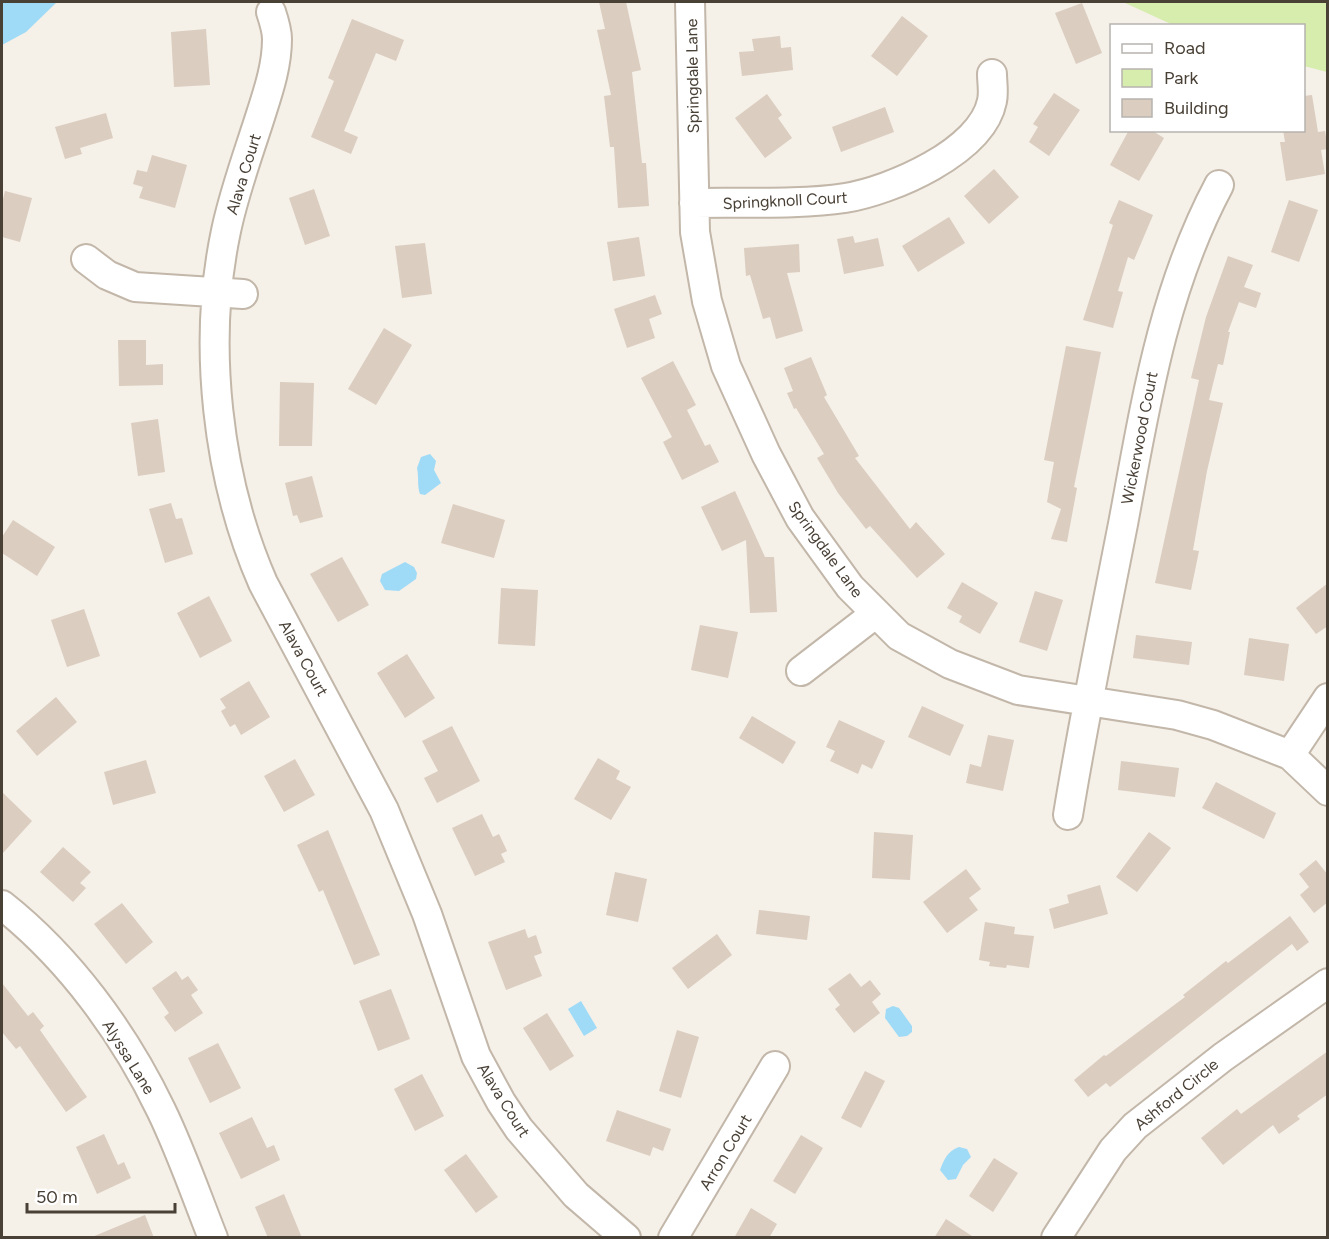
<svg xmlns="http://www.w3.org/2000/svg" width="1329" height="1239" font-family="Figtree,sans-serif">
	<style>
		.green { fill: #d6edad }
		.water { fill: #9fdbf7 }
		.building { fill: #dbcdbf }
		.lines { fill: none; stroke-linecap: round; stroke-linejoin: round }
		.minor-casing { stroke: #c2b7a9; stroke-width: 32 }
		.minor { stroke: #fff; stroke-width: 28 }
		.labels { text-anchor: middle; stroke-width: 4.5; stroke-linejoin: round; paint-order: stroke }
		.street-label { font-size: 16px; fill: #494036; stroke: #fff }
	</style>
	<rect width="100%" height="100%" fill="#f5f0e8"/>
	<path class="green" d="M 1123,2 L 1327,2 L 1327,72 L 1304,66 L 1304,26 L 1173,25 Z"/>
	<path class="water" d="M 2,2 L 57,2 L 26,32 L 2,45 Z
		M 430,454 L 436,461 L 434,470 L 441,483 L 425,495 L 420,494 C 417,486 419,477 417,468 L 421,457 Z
		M 405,562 L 414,567 L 417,573 L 416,579 L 399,591 L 385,590 L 380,581 L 382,574 Z
		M 581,1001 L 597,1028 L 584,1036 L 568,1009 Z
		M 893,1006 L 899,1008 L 912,1026 L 912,1032 L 907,1036 L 899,1037 L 885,1018 L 886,1009 Z
		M 959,1147 L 967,1149 L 971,1157 L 963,1165 L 956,1179 L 948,1180 L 940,1170 C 944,1160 947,1151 959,1147 Z"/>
	<path class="building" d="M 599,2 L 626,2 L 641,70 L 632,72 L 642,163 L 646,163 L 649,206 L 618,208 L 614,147 L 610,147 L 604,96 L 611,95 L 597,30 L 605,29 Z
		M 1082,3 L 1102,53 L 1076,64 L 1055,13 Z
		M 902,16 L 928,36 L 897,76 L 871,56 Z
		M 352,19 L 404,40 L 396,61 L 376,53 L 344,131 L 358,137 L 351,154 L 311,137 L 334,81 L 328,78 Z
		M 206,29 L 210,85 L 174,87 L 171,32 Z
		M 780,36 L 781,48 L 791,47 L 793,70 L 742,76 L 739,52 L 754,51 L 752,39 Z
		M 1054,93 L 1080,110 L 1049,156 L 1029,142 L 1038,127 L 1033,124 Z
		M 767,94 L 782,115 L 778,118 L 792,138 L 765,158 L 735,118 Z
		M 1312,95 L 1318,132 L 1325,131 L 1328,149 L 1321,150 L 1325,174 L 1286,181 L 1280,142 L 1285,142 L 1283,130 L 1304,130 L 1304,96 Z
		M 885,107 L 894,132 L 841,152 L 832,127 Z
		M 106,113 L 113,138 L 80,148 L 82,154 L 65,159 L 55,127 Z
		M 1129,130 L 1151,130 L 1164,138 L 1139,181 L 1110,165 Z
		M 152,155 L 187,165 L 175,208 L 139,198 L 143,187 L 133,184 L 137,170 L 147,172 Z
		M 994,169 L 1019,197 L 989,224 L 964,196 Z
		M 314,189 L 330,236 L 305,245 L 289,198 Z
		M 5,191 L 32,198 L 20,242 L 2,237 L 2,203 Z
		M 1119,200 L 1153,215 L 1134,260 L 1128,257 L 1118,291 L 1123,292 L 1113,328 L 1083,320 L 1113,225 L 1109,223 Z
		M 1289,200 L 1318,210 L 1299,262 L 1271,252 Z
		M 949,217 L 965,243 L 918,272 L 902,246 Z
		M 853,236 L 855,243 L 878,238 L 884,266 L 844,274 L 837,239 Z
		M 639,237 L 645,276 L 613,281 L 607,242 Z
		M 425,243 L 432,294 L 402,298 L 395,246 Z
		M 799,244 L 800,272 L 787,273 L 803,331 L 776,339 L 770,317 L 763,319 L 750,275 L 746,276 L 744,248 Z
		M 1228,256 L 1253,265 L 1244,287 L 1261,293 L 1256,308 L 1239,302 L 1228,332 L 1230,332 L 1223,365 L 1218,364 L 1209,400 L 1223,403 L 1207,471 L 1193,550 L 1199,551 L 1191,590 L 1155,583 L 1199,380 L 1191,378 L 1206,317 Z
		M 655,295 L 662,314 L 649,319 L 655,338 L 627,348 L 614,309 Z
		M 384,328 L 412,345 L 376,405 L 348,389 Z
		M 118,340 L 146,340 L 146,365 L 163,364 L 163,385 L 119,386 Z
		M 1066,346 L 1101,352 L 1074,487 L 1077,488 L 1067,542 L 1051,539 L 1061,509 L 1047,502 L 1054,462 L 1044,460 Z
		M 811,357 L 827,395 L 824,397 L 859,456 L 855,458 L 910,529 L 916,522 L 945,554 L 917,578 L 870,526 L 866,529 L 838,493 L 817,458 L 824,454 L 796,408 L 794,409 L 787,393 L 793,391 L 784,368 Z
		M 673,361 L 696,405 L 687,410 L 705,446 L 710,444 L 719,462 L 682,480 L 663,442 L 672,437 L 641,378 Z
		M 280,382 L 314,383 L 312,446 L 279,446 Z
		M 158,419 L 165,472 L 138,476 L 131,423 Z
		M 312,476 L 323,517 L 300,523 L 297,515 L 293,516 L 285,483 Z
		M 735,491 L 765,557 L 774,557 L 777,612 L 750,613 L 746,540 L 722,551 L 701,507 Z
		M 171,503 L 176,519 L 182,518 L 193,554 L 165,563 L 149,509 Z
		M 453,504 L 505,520 L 494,558 L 441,543 Z
		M 13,520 L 55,547 L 37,576 L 2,553 L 2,537 Z
		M 342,557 L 369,605 L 338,622 L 310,574 Z
		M 962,582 L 998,603 L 980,634 L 959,622 L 962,616 L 947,608 Z
		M 1328,583 L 1328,626 L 1316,634 L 1296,608 Z
		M 501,588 L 538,590 L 535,646 L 498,644 Z
		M 1035,591 L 1063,600 L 1047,651 L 1019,642 Z
		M 209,596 L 232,641 L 200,658 L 177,613 Z
		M 84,609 L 100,656 L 67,667 L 51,620 Z
		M 700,625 L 738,632 L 728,678 L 691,670 Z
		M 1136,635 L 1192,642 L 1189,665 L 1133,658 Z
		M 1249,638 L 1289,644 L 1284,681 L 1244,675 Z
		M 407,654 L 435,698 L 405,718 L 377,673 Z
		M 249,681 L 270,717 L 241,735 L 235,724 L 230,727 L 221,711 L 226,708 L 220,699 Z
		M 56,697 L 77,722 L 37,756 L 16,731 Z
		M 922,706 L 964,725 L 950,756 L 908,737 Z
		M 752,716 L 796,742 L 783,764 L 739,738 Z
		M 839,720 L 885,741 L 872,769 L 862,764 L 858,774 L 830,761 L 835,751 L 826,747 Z
		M 452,726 L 480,781 L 437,803 L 424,778 L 438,771 L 422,741 Z
		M 988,735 L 1014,740 L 1003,791 L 966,783 L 970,764 L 981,767 Z
		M 598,758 L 620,771 L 616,779 L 631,787 L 611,820 L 574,799 Z
		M 295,759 L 315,795 L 284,812 L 264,776 Z
		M 146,760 L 156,793 L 113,805 L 104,772 Z
		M 1121,761 L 1179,768 L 1175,797 L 1118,790 Z
		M 1216,782 L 1276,813 L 1264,839 L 1202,808 Z
		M 2,792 L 32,821 L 2,854 Z
		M 482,814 L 493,837 L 499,834 L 507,851 L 501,854 L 505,862 L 475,876 L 452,828 Z
		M 328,830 L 380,955 L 354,965 L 323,890 L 319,892 L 297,845 Z
		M 874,832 L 913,835 L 910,880 L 872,878 Z
		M 1149,832 L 1171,848 L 1137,892 L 1116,877 Z
		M 63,847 L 91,872 L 80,883 L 86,888 L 73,902 L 40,872 Z
		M 1316,860 L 1328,875 L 1328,902 L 1314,913 L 1300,895 L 1309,887 L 1299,874 Z
		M 966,869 L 981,889 L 969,898 L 978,910 L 947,933 L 923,902 Z
		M 615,872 L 647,879 L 638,922 L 606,915 Z
		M 1100,885 L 1108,914 L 1054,929 L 1049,909 L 1069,903 L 1067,895 Z
		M 122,903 L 153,942 L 126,964 L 94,924 Z
		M 759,910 L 810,916 L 807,940 L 756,934 Z
		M 1290,916 L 1309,942 L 1297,951 L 1292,944 L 1110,1087 L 1106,1083 L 1088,1097 L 1074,1080 L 1104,1055 L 1106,1056 L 1185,997 L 1183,995 L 1226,961 L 1228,963 Z
		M 985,922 L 1015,927 L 1014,934 L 1034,936 L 1029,968 L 1007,965 L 1006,968 L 989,966 L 990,962 L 979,960 Z
		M 525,929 L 528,938 L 536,935 L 542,953 L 534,956 L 542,976 L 506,990 L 488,942 Z
		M 717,934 L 732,955 L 688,989 L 672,968 Z
		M 176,971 L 182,980 L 188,976 L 198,990 L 191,995 L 203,1013 L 175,1032 L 164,1017 L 169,1013 L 152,988 Z
		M 850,973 L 861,987 L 870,980 L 881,994 L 872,1002 L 880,1013 L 854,1033 L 835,1009 L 840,1005 L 828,989 Z
		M 2,983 L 28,1016 L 33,1012 L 44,1026 L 40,1030 L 87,1097 L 66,1112 L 20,1046 L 16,1049 L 2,1032 Z
		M 391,989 L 410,1039 L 378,1051 L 359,1001 Z
		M 547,1013 L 574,1056 L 550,1071 L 523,1028 Z
		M 677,1030 L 699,1037 L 681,1098 L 659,1091 Z
		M 218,1043 L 241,1088 L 210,1103 L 188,1058 Z
		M 1328,1051 L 1328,1094 L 1297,1116 L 1300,1119 L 1279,1134 L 1273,1125 L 1223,1165 L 1201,1138 L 1237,1109 L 1241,1114 Z
		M 865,1071 L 885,1081 L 861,1128 L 841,1118 Z
		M 422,1074 L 444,1116 L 415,1131 L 394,1089 Z
		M 617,1110 L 671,1129 L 663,1151 L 653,1147 L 650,1156 L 606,1141 Z
		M 252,1117 L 267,1148 L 274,1145 L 280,1160 L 241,1179 L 219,1133 Z
		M 104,1134 L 118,1165 L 124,1162 L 131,1178 L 97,1194 L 76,1147 Z
		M 801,1135 L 823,1148 L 795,1194 L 773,1181 Z
		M 466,1154 L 498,1197 L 476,1213 L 444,1170 Z
		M 994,1158 L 1018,1173 L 993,1212 L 969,1196 Z
		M 284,1194 L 302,1238 L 268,1238 L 255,1207 Z
		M 751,1208 L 777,1224 L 769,1238 L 734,1238 Z
		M 145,1215 L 154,1238 L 92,1238 L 92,1237 Z
		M 946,1219 L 975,1238 L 934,1238 Z"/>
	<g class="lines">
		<g class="minor-casing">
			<path id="minor" d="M 690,2 L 695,232 L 707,301 L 726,366 L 766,454 L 800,518 L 850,587 L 899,636 L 950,664 L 1018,690 L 1177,715 L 1213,725 L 1290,755 L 1328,791
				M 271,12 C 274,21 277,30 277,39 C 277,65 269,89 261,114 C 249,152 234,192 226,231 C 202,344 217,478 263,583 L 384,810 L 427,914 L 476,1056 L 501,1102 L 519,1129 L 576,1195 L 626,1238
				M 694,203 C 741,202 800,205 845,198 C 890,191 982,152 992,101 C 994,92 992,83 992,74
				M 86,259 L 107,275 L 135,287 L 243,294
				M 801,671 L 875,614
				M 1290,755 L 1328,698
				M 1068,815 C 1084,717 1104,621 1123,524 C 1145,407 1162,292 1219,185
				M 2,905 C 69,958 124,1033 161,1110 C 181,1151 196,1195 213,1238
				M 673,1238 L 775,1066
				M 1056,1238 L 1113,1150 L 1135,1126 L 1223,1057 L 1328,983"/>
		</g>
		<use href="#minor" class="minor"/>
	</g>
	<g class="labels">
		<g class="street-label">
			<text transform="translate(692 76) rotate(-91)" y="6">Springdale Lane</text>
			<text transform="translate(243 174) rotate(-73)" y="6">Alava Court</text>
			<text transform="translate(785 200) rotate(-3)" y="6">Springknoll Court</text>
			<text transform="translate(1139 438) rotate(-79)" y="6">Wickerwood Court</text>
			<text transform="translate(826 549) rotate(54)" y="6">Springdale Lane</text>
			<text transform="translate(304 658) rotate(61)" y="6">Alava Court</text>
			<text transform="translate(129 1057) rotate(58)" y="6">Alyssa Lane</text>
			<text transform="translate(1176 1094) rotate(-39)" y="6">Ashford Circle</text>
			<text transform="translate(504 1100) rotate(58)" y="6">Alava Court</text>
			<text transform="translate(725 1152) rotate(-59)" y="6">Arron Court</text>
		</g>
	</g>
	<rect width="1329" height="1239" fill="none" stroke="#494036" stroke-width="6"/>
	<rect x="1110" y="24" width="195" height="108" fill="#ffffff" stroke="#b6b3af" stroke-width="1.5"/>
	<rect x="1122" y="44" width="30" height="9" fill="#ffffff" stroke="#b6b3af" stroke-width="1.5"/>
	<text x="1164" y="54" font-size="18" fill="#494036">Road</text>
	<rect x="1122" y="69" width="30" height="18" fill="#d6edad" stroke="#b6b3af" stroke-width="1.5"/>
	<text x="1164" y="84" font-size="18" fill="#494036">Park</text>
	<rect x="1122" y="99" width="30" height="18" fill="#dbcdbf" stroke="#b6b3af" stroke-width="1.5"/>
	<text x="1164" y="114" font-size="18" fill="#494036">Building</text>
	<path d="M27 1203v9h148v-9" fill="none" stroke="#494036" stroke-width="3"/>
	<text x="36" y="1203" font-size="18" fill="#494036" stroke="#ffffff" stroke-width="4.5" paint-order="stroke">50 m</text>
</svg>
